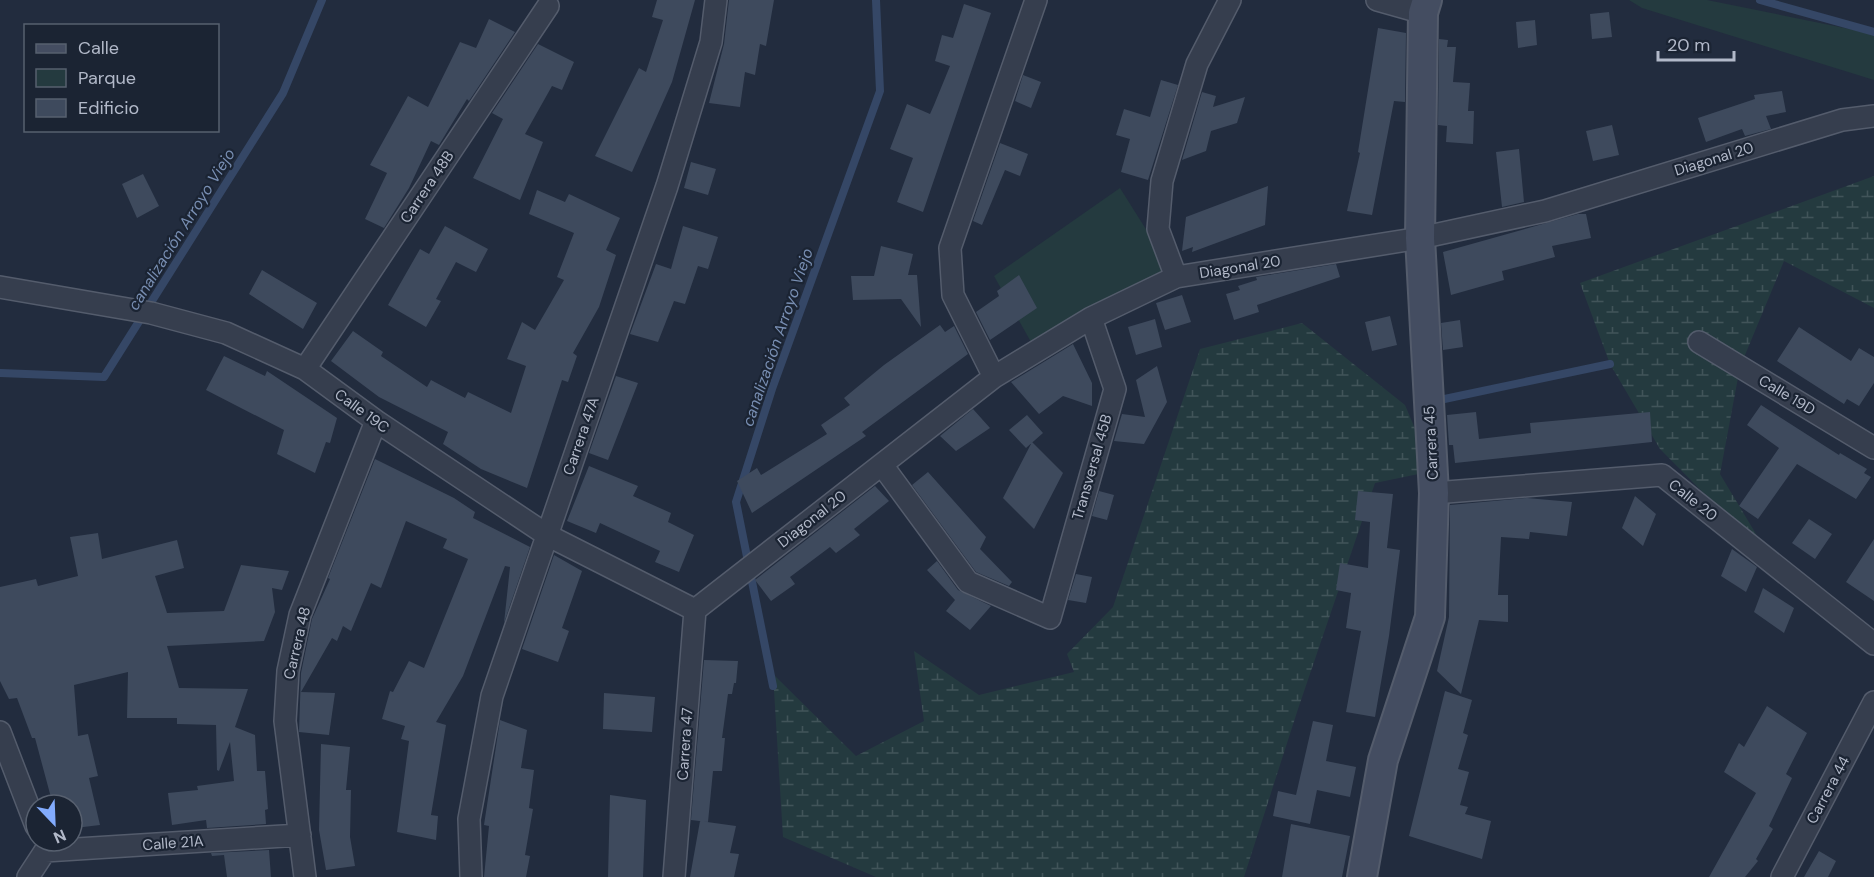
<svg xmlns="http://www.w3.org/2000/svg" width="1874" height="877" font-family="'DM Sans',sans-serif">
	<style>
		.wetland { fill: url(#wetland-marsh) }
		.park { fill: #243a3f }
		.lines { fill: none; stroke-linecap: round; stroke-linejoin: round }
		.stream { stroke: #354766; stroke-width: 8 }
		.building { fill: #3e4a5d }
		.street-casing { stroke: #545c6c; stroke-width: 24 }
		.secondary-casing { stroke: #545c6c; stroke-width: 32 }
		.street { stroke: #363e4e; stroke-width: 21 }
		.secondary { stroke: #444d61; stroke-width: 28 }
		.labels { text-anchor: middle; stroke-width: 4.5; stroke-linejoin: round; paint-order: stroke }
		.street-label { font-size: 15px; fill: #b2b9c9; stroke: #1b2433 }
		.water-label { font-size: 16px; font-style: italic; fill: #788eb2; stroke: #1b2433 }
	</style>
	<defs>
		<pattern id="wetland-marsh" width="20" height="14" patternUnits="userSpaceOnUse" patternTransform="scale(1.5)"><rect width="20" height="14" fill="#243a3f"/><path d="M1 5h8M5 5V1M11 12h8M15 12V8" fill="none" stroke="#415459"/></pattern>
	</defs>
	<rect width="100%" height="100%" fill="#222c3e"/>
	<path class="wetland" d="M 1874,176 L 1874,308 L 1784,261 L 1740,367 L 1720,474 L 1774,564 L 1660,449 L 1610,364 L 1580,283 Z
		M 1302,323 L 1405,405 L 1433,471 L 1375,483 L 1298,709 L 1244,877 L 876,877 L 783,837 L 773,674 L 856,756 L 924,721 L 914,651 L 979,695 L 1074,672 L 1067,654 L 1113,607 L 1200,349 Z"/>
	<path class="park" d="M 1629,0 L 1707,0 L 1874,34 L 1874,80 L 1642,8 Z
		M 1120,188 L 1176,277 L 1036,351 L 994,276 Z"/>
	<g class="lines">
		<path class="stream" d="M 1760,0 L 1874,32
			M 0,373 L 104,377 L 283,93 L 322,0
			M 1435,401 L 1610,364
			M 773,686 L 736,502 L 772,389 L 880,91 L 876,0"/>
	</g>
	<path class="building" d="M 657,0 L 695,0 L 672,82 L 632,172 L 595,156 L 639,68 L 646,72 L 663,20 L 652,17 Z
		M 729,0 L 774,0 L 766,46 L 760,44 L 755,75 L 745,72 L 740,107 L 709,103 L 724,44 Z
		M 964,4 L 991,13 L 923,212 L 897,202 L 913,158 L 890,149 L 907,104 L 930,114 L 934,105 L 950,66 L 935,61 L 942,35 L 953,38 Z
		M 1609,12 L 1612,37 L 1592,39 L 1590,14 Z
		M 489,19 L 515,32 L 469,101 L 467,99 L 439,145 L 431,141 L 409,188 L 384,228 L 365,219 L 387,173 L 370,165 L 408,96 L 428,107 L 460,42 L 476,48 Z
		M 1535,20 L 1537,45 L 1518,48 L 1516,22 Z
		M 1378,28 L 1406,33 L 1405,102 L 1394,101 L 1372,215 L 1347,211 L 1360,153 L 1358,152 Z
		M 1439,39 L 1448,40 L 1447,47 L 1456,47 L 1453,82 L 1470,83 L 1468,111 L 1474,111 L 1473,144 L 1446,142 L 1447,126 L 1438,125 Z
		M 538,44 L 574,62 L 562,90 L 552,86 L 525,134 L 543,142 L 520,200 L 473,178 L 503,119 L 492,113 Z
		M 1023,75 L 1041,82 L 1031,108 L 1015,101 Z
		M 1161,80 L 1178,85 L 1148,180 L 1121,172 L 1130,139 L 1116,135 L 1124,109 L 1150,117 Z
		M 1782,91 L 1786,112 L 1766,116 L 1771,129 L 1745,136 L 1742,129 L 1706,142 L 1698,118 L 1755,99 L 1754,95 Z
		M 1202,92 L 1216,96 L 1213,107 L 1245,97 L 1237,123 L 1211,131 L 1206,151 L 1182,160 Z
		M 1612,125 L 1619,155 L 1593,161 L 1586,131 Z
		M 1000,143 L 1028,154 L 1020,176 L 1005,170 L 982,225 L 973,221 Z
		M 1519,149 L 1524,202 L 1502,207 L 1496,152 Z
		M 691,162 L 716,169 L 708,195 L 684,188 Z
		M 143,174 L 159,206 L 137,218 L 122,184 Z
		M 1268,186 L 1265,225 L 1192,252 L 1193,247 L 1182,251 L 1186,217 Z
		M 537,190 L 565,202 L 569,194 L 620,218 L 606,250 L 616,255 L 599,307 L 573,353 L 577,356 L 568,382 L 562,380 L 527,488 L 481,469 L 443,444 L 448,432 L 379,397 L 331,361 L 353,331 L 383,352 L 381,356 L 427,387 L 431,380 L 465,398 L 468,392 L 511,413 L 526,366 L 507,359 L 522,322 L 535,330 L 564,280 L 557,277 L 574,233 L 529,214 Z
		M 1578,214 L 1586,214 L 1591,238 L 1552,246 L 1555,257 L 1502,271 L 1504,280 L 1451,295 L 1443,252 Z
		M 445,226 L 488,249 L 476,272 L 456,262 L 436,299 L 441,301 L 426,327 L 388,305 L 420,249 L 429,254 Z
		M 683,226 L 718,237 L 708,269 L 698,266 L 685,304 L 674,301 L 658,342 L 630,334 L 656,264 L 671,269 Z
		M 881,246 L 913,254 L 908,275 L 917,275 L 921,327 L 901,299 L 853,300 L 851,276 L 874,276 Z
		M 1336,264 L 1340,277 L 1257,305 L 1259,312 L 1234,320 L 1226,294 L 1240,290 L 1238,286 L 1257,280 L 1256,277 Z
		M 262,270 L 317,303 L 303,329 L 249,294 Z
		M 1019,275 L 1037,308 L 990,340 L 976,312 L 999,296 L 997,291 Z
		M 1182,295 L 1191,322 L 1165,330 L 1156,303 Z
		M 1390,316 L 1397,345 L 1372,351 L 1365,322 Z
		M 1155,319 L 1162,347 L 1136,355 L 1128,327 Z
		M 1460,320 L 1463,347 L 1443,350 L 1441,323 Z
		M 940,325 L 945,332 L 954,326 L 968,354 L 862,432 L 866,436 L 752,513 L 737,481 L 757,468 L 761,475 L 827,434 L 821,425 L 850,405 L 844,398 L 884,365 Z
		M 1799,327 L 1851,361 L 1859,348 L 1874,357 L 1874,383 L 1859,406 L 1847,399 L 1844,404 L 1777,361 Z
		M 1073,344 L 1092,383 L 1092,406 L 1063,396 L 1039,414 L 1011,382 Z
		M 224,356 L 265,376 L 267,371 L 337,418 L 330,443 L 326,442 L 315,473 L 277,454 L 284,430 L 206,390 Z
		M 1157,366 L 1167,402 L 1144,444 L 1114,441 L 1122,414 L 1145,417 L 1136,380 Z
		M 616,376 L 638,383 L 608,460 L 589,453 Z
		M 1761,405 L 1839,455 L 1840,453 L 1867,469 L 1864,473 L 1871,477 L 1856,499 L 1797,464 L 1758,519 L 1739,506 L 1779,448 L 1747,425 Z
		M 973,409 L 990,428 L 956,451 L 940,436 Z
		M 1476,412 L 1479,439 L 1531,433 L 1530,423 L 1650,412 L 1652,442 L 1455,463 L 1453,445 L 1449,445 L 1447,415 Z
		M 1027,415 L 1043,433 L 1026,448 L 1009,430 Z
		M 1032,442 L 1063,473 L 1034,529 L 1003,498 Z
		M 375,459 L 454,498 L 475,512 L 473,518 L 530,547 L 504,623 L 510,567 L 505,566 L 463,676 L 436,722 L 446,725 L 431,815 L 438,816 L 436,840 L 397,832 L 409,741 L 401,739 L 405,726 L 382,719 L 390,691 L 393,692 L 409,661 L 424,668 L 468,559 L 443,548 L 447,539 L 406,521 L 381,588 L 371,583 L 351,631 L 343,626 L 337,641 L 332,638 L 301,692 L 335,693 L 329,735 L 299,732 L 301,673 L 312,619 L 330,579 L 328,578 Z
		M 589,466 L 638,486 L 633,496 L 671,513 L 668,522 L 694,535 L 679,572 L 655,562 L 660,551 L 600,523 L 596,533 L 567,521 Z
		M 928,472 L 986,537 L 980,549 L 1012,582 L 1009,586 L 976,572 L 912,485 Z
		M 875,486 L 889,501 L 854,529 L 860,535 L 836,553 L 830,547 L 790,577 L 795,584 L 771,601 L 755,580 Z
		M 1099,491 L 1114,495 L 1107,520 L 1092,516 Z
		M 1358,491 L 1393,494 L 1387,548 L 1400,550 L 1389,636 L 1375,717 L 1346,712 L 1361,631 L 1346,628 L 1351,593 L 1336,590 L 1340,563 L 1368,568 L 1370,522 L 1355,520 Z
		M 1635,496 L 1656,514 L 1643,546 L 1622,528 Z
		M 1527,498 L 1572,502 L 1567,536 L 1530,532 L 1529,539 L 1501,537 L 1498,595 L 1508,595 L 1508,622 L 1479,620 L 1461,694 L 1437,671 L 1449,617 L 1450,505 Z
		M 1809,519 L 1832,534 L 1815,559 L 1792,543 Z
		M 98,533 L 102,559 L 177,540 L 184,568 L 155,576 L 167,613 L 224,611 L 241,565 L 289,571 L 282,590 L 272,588 L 275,612 L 264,641 L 167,646 L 179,688 L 248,689 L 235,727 L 255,735 L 257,771 L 265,771 L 268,809 L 265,810 L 266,824 L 207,828 L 206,820 L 172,825 L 168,793 L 198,790 L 197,786 L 234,781 L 230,742 L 219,771 L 217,770 L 216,725 L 177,724 L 177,718 L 127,718 L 128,672 L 74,685 L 78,736 L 88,734 L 98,776 L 89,778 L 100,825 L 75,828 L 72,826 L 72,805 L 53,805 L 35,738 L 32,738 L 17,698 L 9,699 L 0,681 L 0,587 L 36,579 L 38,586 L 78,576 L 70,537 Z
		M 1874,539 L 1874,601 L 1846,582 Z
		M 1732,549 L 1757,567 L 1746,592 L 1721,576 Z
		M 554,555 L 582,571 L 562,628 L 569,631 L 558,662 L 522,649 Z
		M 937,561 L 958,590 L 991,606 L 970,630 L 946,611 L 955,600 L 927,570 Z
		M 1076,574 L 1092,577 L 1086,603 L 1068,600 Z
		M 1763,588 L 1794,608 L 1784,633 L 1754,612 Z
		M 704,660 L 738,661 L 736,683 L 734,683 L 732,694 L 728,694 L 722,738 L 725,738 L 722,771 L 713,771 L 708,822 L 691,820 Z
		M 1445,691 L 1472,700 L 1463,733 L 1468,735 L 1458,769 L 1469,772 L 1460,805 L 1468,807 L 1465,814 L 1491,821 L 1482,859 L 1409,836 Z
		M 604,693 L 655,697 L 652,732 L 603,729 Z
		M 1767,706 L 1807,733 L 1786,774 L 1792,778 L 1769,826 L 1773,829 L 1756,859 L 1758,861 L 1745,877 L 1709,877 L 1756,793 L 1724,772 L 1739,743 L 1744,747 Z
		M 500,720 L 527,730 L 521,768 L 534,770 L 529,808 L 533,809 L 525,855 L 530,856 L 526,877 L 484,877 L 489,826 L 484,825 Z
		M 1313,721 L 1333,725 L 1326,761 L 1356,767 L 1350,797 L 1317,790 L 1310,824 L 1273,816 L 1278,791 L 1296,795 Z
		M 321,744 L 350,747 L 346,790 L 351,790 L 350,837 L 355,866 L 326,870 L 319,830 Z
		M 610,795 L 646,800 L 643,877 L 608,877 Z
		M 700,821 L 736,826 L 730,853 L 739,854 L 734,877 L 690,877 Z
		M 1291,824 L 1350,836 L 1342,877 L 1282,877 Z
		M 269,850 L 271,877 L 227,877 L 224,855 L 212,856 L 211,853 Z
		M 1819,851 L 1836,861 L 1828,877 L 1804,877 Z"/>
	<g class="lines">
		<g class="street-casing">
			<path id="street" d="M 1377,0 L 1423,13
				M 1176,277 L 1158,229 L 1162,181 L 1197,64 L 1230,0
				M 0,287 L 151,313 L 226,333 L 305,369 L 376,421 L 547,535 L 695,610
				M 1699,342 L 1874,448
				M 305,369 L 548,6
				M 994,377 L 953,295 L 950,248 L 1036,0
				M 882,465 L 968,582 L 1050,618 L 1115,389 L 1091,318
				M 1434,493 L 1662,475 L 1874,644
				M 695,610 L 994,377 L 1091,318 L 1176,277 L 1420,238 L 1545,211 L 1842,120 L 1874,116
				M 0,732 L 36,826
				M 45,851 L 300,835
				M 28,877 L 45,851
				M 305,877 L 285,721 L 288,671 L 300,615 L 376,421
				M 471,877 L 469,819 L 492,696 L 667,186 L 711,42 L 716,0
				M 674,877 L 695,610
				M 1782,877 L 1874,702"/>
		</g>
		<g class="secondary-casing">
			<path id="secondary" d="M 1362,877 L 1383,760 L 1430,617 L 1434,493 L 1420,238 L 1423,13 L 1427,0"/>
		</g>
		<use href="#street" class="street"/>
		<use href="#secondary" class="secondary"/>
	</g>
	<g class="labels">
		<g class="street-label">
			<text transform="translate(1714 159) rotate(-17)" y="5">Diagonal 20</text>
			<text transform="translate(427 187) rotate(-56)" y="5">Carrera 48B</text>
			<text transform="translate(1240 267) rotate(-9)" y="5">Diagonal 20</text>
			<text transform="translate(1787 395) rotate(31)" y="5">Calle 19D</text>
			<text transform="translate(362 411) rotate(36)" y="5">Calle 19C</text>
			<text transform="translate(581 436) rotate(-71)" y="5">Carrera 47A</text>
			<text transform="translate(1431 443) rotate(-93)" y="5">Carrera 45</text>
			<text transform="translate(1092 467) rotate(-74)" y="5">Transversal 45B</text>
			<text transform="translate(1693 500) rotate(38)" y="5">Calle 20</text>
			<text transform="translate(812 519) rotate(-38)" y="5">Diagonal 20</text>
			<text transform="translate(297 643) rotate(-77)" y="5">Carrera 48</text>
			<text transform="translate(685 744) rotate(-86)" y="5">Carrera 47</text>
			<text transform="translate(1828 790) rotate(-62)" y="5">Carrera 44</text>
			<text transform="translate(173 843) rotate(-4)" y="5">Calle 21A</text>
		</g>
		<g class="water-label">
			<text transform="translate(181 229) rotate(-58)" y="6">canalización Arroyo Viejo</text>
			<text transform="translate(777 337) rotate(-71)" y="6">canalización Arroyo Viejo</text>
		</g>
	</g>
	<rect x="24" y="24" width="195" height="108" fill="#1b2433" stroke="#57606f" stroke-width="1.5"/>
	<rect x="36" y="44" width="30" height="9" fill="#444d61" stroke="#57606f" stroke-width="1.5"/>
	<text x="78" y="54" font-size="18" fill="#b2b9c9">Calle</text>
	<rect x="36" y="69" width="30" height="18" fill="#243a3f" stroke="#57606f" stroke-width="1.5"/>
	<text x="78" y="84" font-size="18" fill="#b2b9c9">Parque</text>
	<rect x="36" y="99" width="30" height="18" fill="#3e4a5d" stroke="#57606f" stroke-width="1.5"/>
	<text x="78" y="114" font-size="18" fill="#b2b9c9">Edificio</text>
	<g transform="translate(54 823) rotate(157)"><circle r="28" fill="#1b2433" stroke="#57606f" stroke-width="1.5"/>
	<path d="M0-4.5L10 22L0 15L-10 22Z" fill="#82abfd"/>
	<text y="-9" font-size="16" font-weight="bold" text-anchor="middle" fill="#b2b9c9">N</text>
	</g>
	<path d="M1658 51v9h76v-9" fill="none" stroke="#b2b9c9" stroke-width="3"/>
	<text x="1667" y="51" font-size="18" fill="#b2b9c9" stroke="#1b2433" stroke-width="4.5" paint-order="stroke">20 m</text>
</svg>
